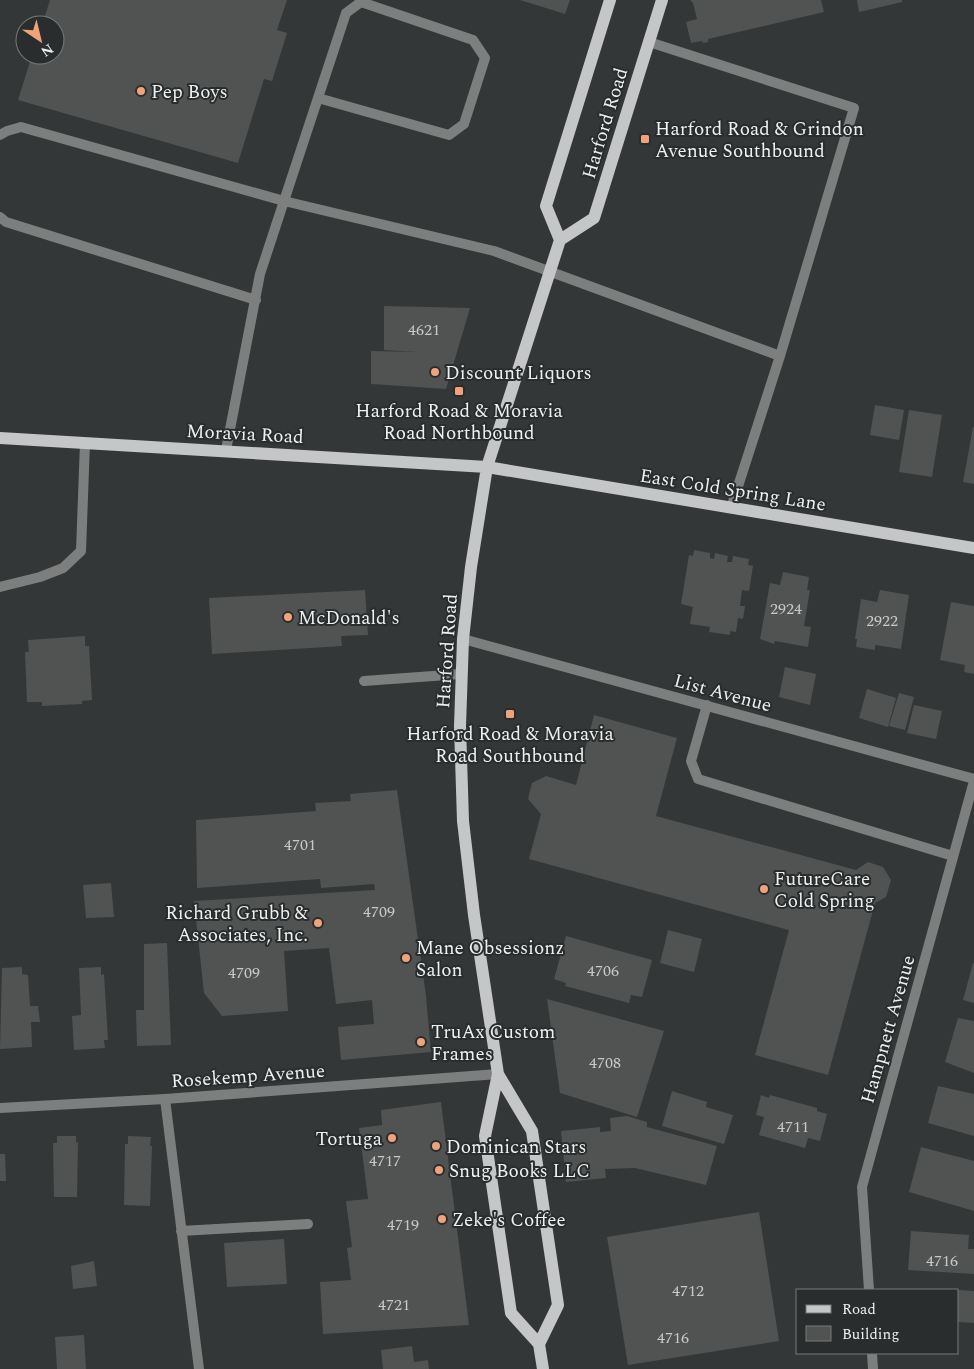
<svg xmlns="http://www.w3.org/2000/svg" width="974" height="1369" font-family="Spectral,serif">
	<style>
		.building { fill: #505352 }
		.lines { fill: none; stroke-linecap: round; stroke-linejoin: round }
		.service { stroke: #7d7f7f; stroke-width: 10 }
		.minor { stroke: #7d7f7f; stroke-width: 10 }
		.primary { stroke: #c4c6c8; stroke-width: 12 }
		.poi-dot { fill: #f0a27a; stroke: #2a2d2d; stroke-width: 2 }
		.labels { text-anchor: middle; stroke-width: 4; stroke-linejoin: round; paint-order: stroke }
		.number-label { font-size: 16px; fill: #c6c9c8 }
		.poi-label { font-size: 19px; fill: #eef0f0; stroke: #2a2d2d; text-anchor: start }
		.street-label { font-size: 19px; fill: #eef0f0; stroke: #2a2d2d }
	</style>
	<rect width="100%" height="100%" fill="#343737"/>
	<path class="building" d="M 50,0 L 287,0 L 277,30 L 287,33 L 272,81 L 264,79 L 238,163 L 18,100 L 32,55 L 55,55 L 55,25 L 42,25 Z
		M 520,0 L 570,0 L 565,14 Z
		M 690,0 L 821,0 L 824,12 L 708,39 L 708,42 L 703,43 L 702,41 L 691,43 L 686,22 L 697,19 L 693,3 Z
		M 857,0 L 902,0 L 902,2 L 859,12 Z
		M 384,306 L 470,308 L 446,389 L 371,384 L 371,351 L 418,352 L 384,350 Z
		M 875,405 L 904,410 L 899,440 L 870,435 Z
		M 909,410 L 942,415 L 932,477 L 899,472 Z
		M 973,427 L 974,427 L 974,484 L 963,482 Z
		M 694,550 L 710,553 L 710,558 L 714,559 L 715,553 L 728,556 L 727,562 L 732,562 L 733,556 L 749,559 L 748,565 L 753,566 L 749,591 L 742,590 L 740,606 L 745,606 L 743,619 L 738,618 L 736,632 L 730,631 L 730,635 L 709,632 L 710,627 L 690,624 L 693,607 L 681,604 L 689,555 L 693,556 Z
		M 783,572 L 809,577 L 807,590 L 810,590 L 804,626 L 811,627 L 808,647 L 775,641 L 774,644 L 760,639 L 770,583 L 780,585 Z
		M 365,590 L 368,635 L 341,636 L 342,646 L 212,654 L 209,598 Z
		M 880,590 L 909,595 L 901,649 L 875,645 L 875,650 L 856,647 L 857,639 L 855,639 L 861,599 L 877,602 Z
		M 951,602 L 974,606 L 974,674 L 964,672 L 965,665 L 940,660 Z
		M 85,636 L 85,646 L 89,646 L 92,700 L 82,701 L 82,704 L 42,706 L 42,702 L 27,702 L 25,652 L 29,652 L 28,640 Z
		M 785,667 L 816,674 L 810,705 L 779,697 Z
		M 867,689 L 896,698 L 888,727 L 859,718 Z
		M 899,693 L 914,697 L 905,730 L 889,726 Z
		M 914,705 L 942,711 L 936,739 L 907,733 Z
		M 594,715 L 677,738 L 656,816 L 856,870 L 868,862 L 883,867 L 891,880 L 886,897 L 875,903 L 828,1075 L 755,1055 L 789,930 L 529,859 L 541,814 L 528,799 L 532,783 L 546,776 L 576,785 Z
		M 397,790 L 426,996 L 431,1052 L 341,1060 L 338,1027 L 374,1024 L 372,1000 L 336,1004 L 329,948 L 284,951 L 288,1011 L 222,1016 L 204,993 L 194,901 L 375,890 L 374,884 L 321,888 L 320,879 L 197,888 L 196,820 L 316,811 L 315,803 L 351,801 L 350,794 Z
		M 111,883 L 114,917 L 86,918 L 83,885 Z
		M 668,930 L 702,939 L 694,972 L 660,963 Z
		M 566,936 L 652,960 L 642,997 L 631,995 L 629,1003 L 565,986 L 566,983 L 554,979 Z
		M 167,943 L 171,1045 L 137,1046 L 136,1010 L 144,1010 L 144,944 Z
		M 973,963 L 974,963 L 974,1003 L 963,1000 Z
		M 22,967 L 22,974 L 28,975 L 30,1006 L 38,1006 L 40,1022 L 31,1022 L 32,1047 L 0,1049 L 2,968 Z
		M 101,967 L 101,975 L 104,974 L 108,1040 L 104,1040 L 105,1048 L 74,1050 L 72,1016 L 81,1015 L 79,968 Z
		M 547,999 L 664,1031 L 637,1117 L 560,1093 Z
		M 958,1018 L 974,1021 L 974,1073 L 945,1062 Z
		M 938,1086 L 974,1094 L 974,1136 L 928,1123 Z
		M 672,1091 L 707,1102 L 706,1107 L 733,1115 L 724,1144 L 662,1126 Z
		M 761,1095 L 769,1098 L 770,1095 L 817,1108 L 817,1111 L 827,1114 L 820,1141 L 808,1138 L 805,1148 L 759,1135 L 764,1117 L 756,1115 Z
		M 441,1102 L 469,1325 L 323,1334 L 320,1282 L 351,1280 L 347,1248 L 352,1247 L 346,1201 L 368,1199 L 359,1128 L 382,1125 L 381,1110 Z
		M 627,1116 L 647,1122 L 647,1127 L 717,1146 L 706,1185 L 635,1168 L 605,1169 L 606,1178 L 566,1182 L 561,1131 L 600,1127 L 600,1132 L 611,1131 L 610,1118 Z
		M 57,1136 L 76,1136 L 76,1143 L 78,1142 L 77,1197 L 54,1197 L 53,1143 L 57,1143 Z
		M 128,1136 L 151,1137 L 150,1146 L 152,1146 L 150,1206 L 124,1205 L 125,1144 L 128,1144 Z
		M 921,1147 L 974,1161 L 974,1211 L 909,1192 Z
		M 0,1154 L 5,1154 L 6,1181 L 0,1181 Z
		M 759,1212 L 779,1341 L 628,1365 L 607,1237 Z
		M 911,1231 L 969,1235 L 968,1249 L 974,1249 L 974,1274 L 908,1270 Z
		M 284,1239 L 287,1284 L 227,1287 L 224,1243 Z
		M 94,1261 L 97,1286 L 73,1289 L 71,1266 Z
		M 958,1290 L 974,1291 L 974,1323 L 958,1322 Z
		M 84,1335 L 86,1369 L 57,1369 L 55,1337 Z
		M 412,1346 L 414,1362 L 428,1360 L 429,1369 L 383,1369 L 381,1350 Z"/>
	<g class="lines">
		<path class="service" d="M 649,42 L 854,108 L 780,356
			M 0,135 L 7,131 L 21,127 L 284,201 L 346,13 L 361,2 L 473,40 L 485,58 L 464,124 L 449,135 L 318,98
			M 0,217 L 6,222 L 256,300
			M 226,450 L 260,274 L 284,201 L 494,251 L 780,356 L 731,508
			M 364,681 L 461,674
			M 707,705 L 691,761 L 698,779 L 953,856
			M 165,1099 L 199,1369
			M 181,1231 L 308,1224"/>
		<path class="minor" d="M 0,587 L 40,577 L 63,568 L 81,551 L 85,443
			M 463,639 L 974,779
			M 0,1108 L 165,1099 L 498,1074
			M 869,1290 L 862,1187 L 974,781
			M 872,1353 L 873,1369"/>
		<path class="primary" d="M 560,240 L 546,206 L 610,0
			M 0,438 L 487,467 L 974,548
			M 498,1074 L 532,1131 L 558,1305 L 539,1344 L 543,1369
			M 539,1344 L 511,1313 L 485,1136 L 498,1074 L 474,915 L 463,821 L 460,726 L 463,639 L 471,567 L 487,467 L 560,240 L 594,218 L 662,0"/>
	</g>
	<g class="poi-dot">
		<circle cx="141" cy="91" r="5"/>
		<rect x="640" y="134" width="10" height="10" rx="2.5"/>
		<circle cx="435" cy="372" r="5"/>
		<rect x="454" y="386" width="10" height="10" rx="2.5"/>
		<circle cx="288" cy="617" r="5"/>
		<rect x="505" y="709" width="10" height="10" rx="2.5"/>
		<circle cx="764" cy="889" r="5"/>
		<circle cx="318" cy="923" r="5"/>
		<circle cx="406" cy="958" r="5"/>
		<circle cx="421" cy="1042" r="5"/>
		<circle cx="392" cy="1138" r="5"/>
		<circle cx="436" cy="1146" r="5"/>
		<circle cx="439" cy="1170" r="5"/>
		<circle cx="442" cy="1219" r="5"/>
	</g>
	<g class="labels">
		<g class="number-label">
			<text x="424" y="335">4621</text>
			<text x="786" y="614">2924</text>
			<text x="882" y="626">2922</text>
			<text x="300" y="850">4701</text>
			<text x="379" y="917">4709</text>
			<text x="603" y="976">4706</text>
			<text x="244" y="978">4709</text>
			<text x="605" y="1068">4708</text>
			<text x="793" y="1132">4711</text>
			<text x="385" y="1166">4717</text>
			<text x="403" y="1230">4719</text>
			<text x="942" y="1266">4716</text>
			<text x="688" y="1296">4712</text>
			<text x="394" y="1310">4721</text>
			<text x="673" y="1343">4716</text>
		</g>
		<g class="poi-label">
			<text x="151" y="98">Pep Boys</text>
			<text x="655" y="135">Harford Road &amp; Grindon<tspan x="655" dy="22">Avenue Southbound</tspan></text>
			<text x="445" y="379">Discount Liquors</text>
			<text x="459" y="417" text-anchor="middle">Harford Road &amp; Moravia<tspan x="459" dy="22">Road Northbound</tspan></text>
			<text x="298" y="624">McDonald's</text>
			<text x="510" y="740" text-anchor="middle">Harford Road &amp; Moravia<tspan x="510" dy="22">Road Southbound</tspan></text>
			<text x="774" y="885">FutureCare<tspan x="774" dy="22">Cold Spring</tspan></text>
			<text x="308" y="919" text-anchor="end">Richard Grubb &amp;<tspan x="308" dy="22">Associates, Inc.</tspan></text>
			<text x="416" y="954">Mane Obsessionz<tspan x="416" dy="22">Salon</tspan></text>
			<text x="431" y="1038">TruAx Custom<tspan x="431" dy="22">Frames</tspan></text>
			<text x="382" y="1145" text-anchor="end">Tortuga</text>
			<text x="446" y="1153">Dominican Stars</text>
			<text x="449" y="1177">Snug Books LLC</text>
			<text x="452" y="1226">Zeke's Coffee</text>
		</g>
		<g class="street-label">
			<text transform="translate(604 123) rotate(-73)" y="7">Harford Road</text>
			<text transform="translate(245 433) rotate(3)" y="7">Moravia Road</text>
			<text transform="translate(733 489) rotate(9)" y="7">East Cold Spring Lane</text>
			<text transform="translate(446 651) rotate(-86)" y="7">Harford Road</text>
			<text transform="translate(723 692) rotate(15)" y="7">List Avenue</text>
			<text transform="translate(887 1029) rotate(-74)" y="7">Hampnett Avenue</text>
			<text transform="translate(248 1075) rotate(-4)" y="7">Rosekemp Avenue</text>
		</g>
	</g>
	<rect x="796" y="1289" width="162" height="65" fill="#2a2d2d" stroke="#787b7b"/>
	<rect x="806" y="1305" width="25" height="8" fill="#c4c6c8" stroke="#787b7b"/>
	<text x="842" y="1314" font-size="15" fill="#eef0f0">Road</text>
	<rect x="806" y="1326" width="25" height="15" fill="#505352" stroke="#787b7b"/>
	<text x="842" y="1339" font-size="15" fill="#eef0f0">Building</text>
	<g transform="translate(40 40) rotate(145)"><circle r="24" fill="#2a2d2d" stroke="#787b7b"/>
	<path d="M0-4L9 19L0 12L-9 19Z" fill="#f0a27a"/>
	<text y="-8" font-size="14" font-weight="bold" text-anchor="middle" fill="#eef0f0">N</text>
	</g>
</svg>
